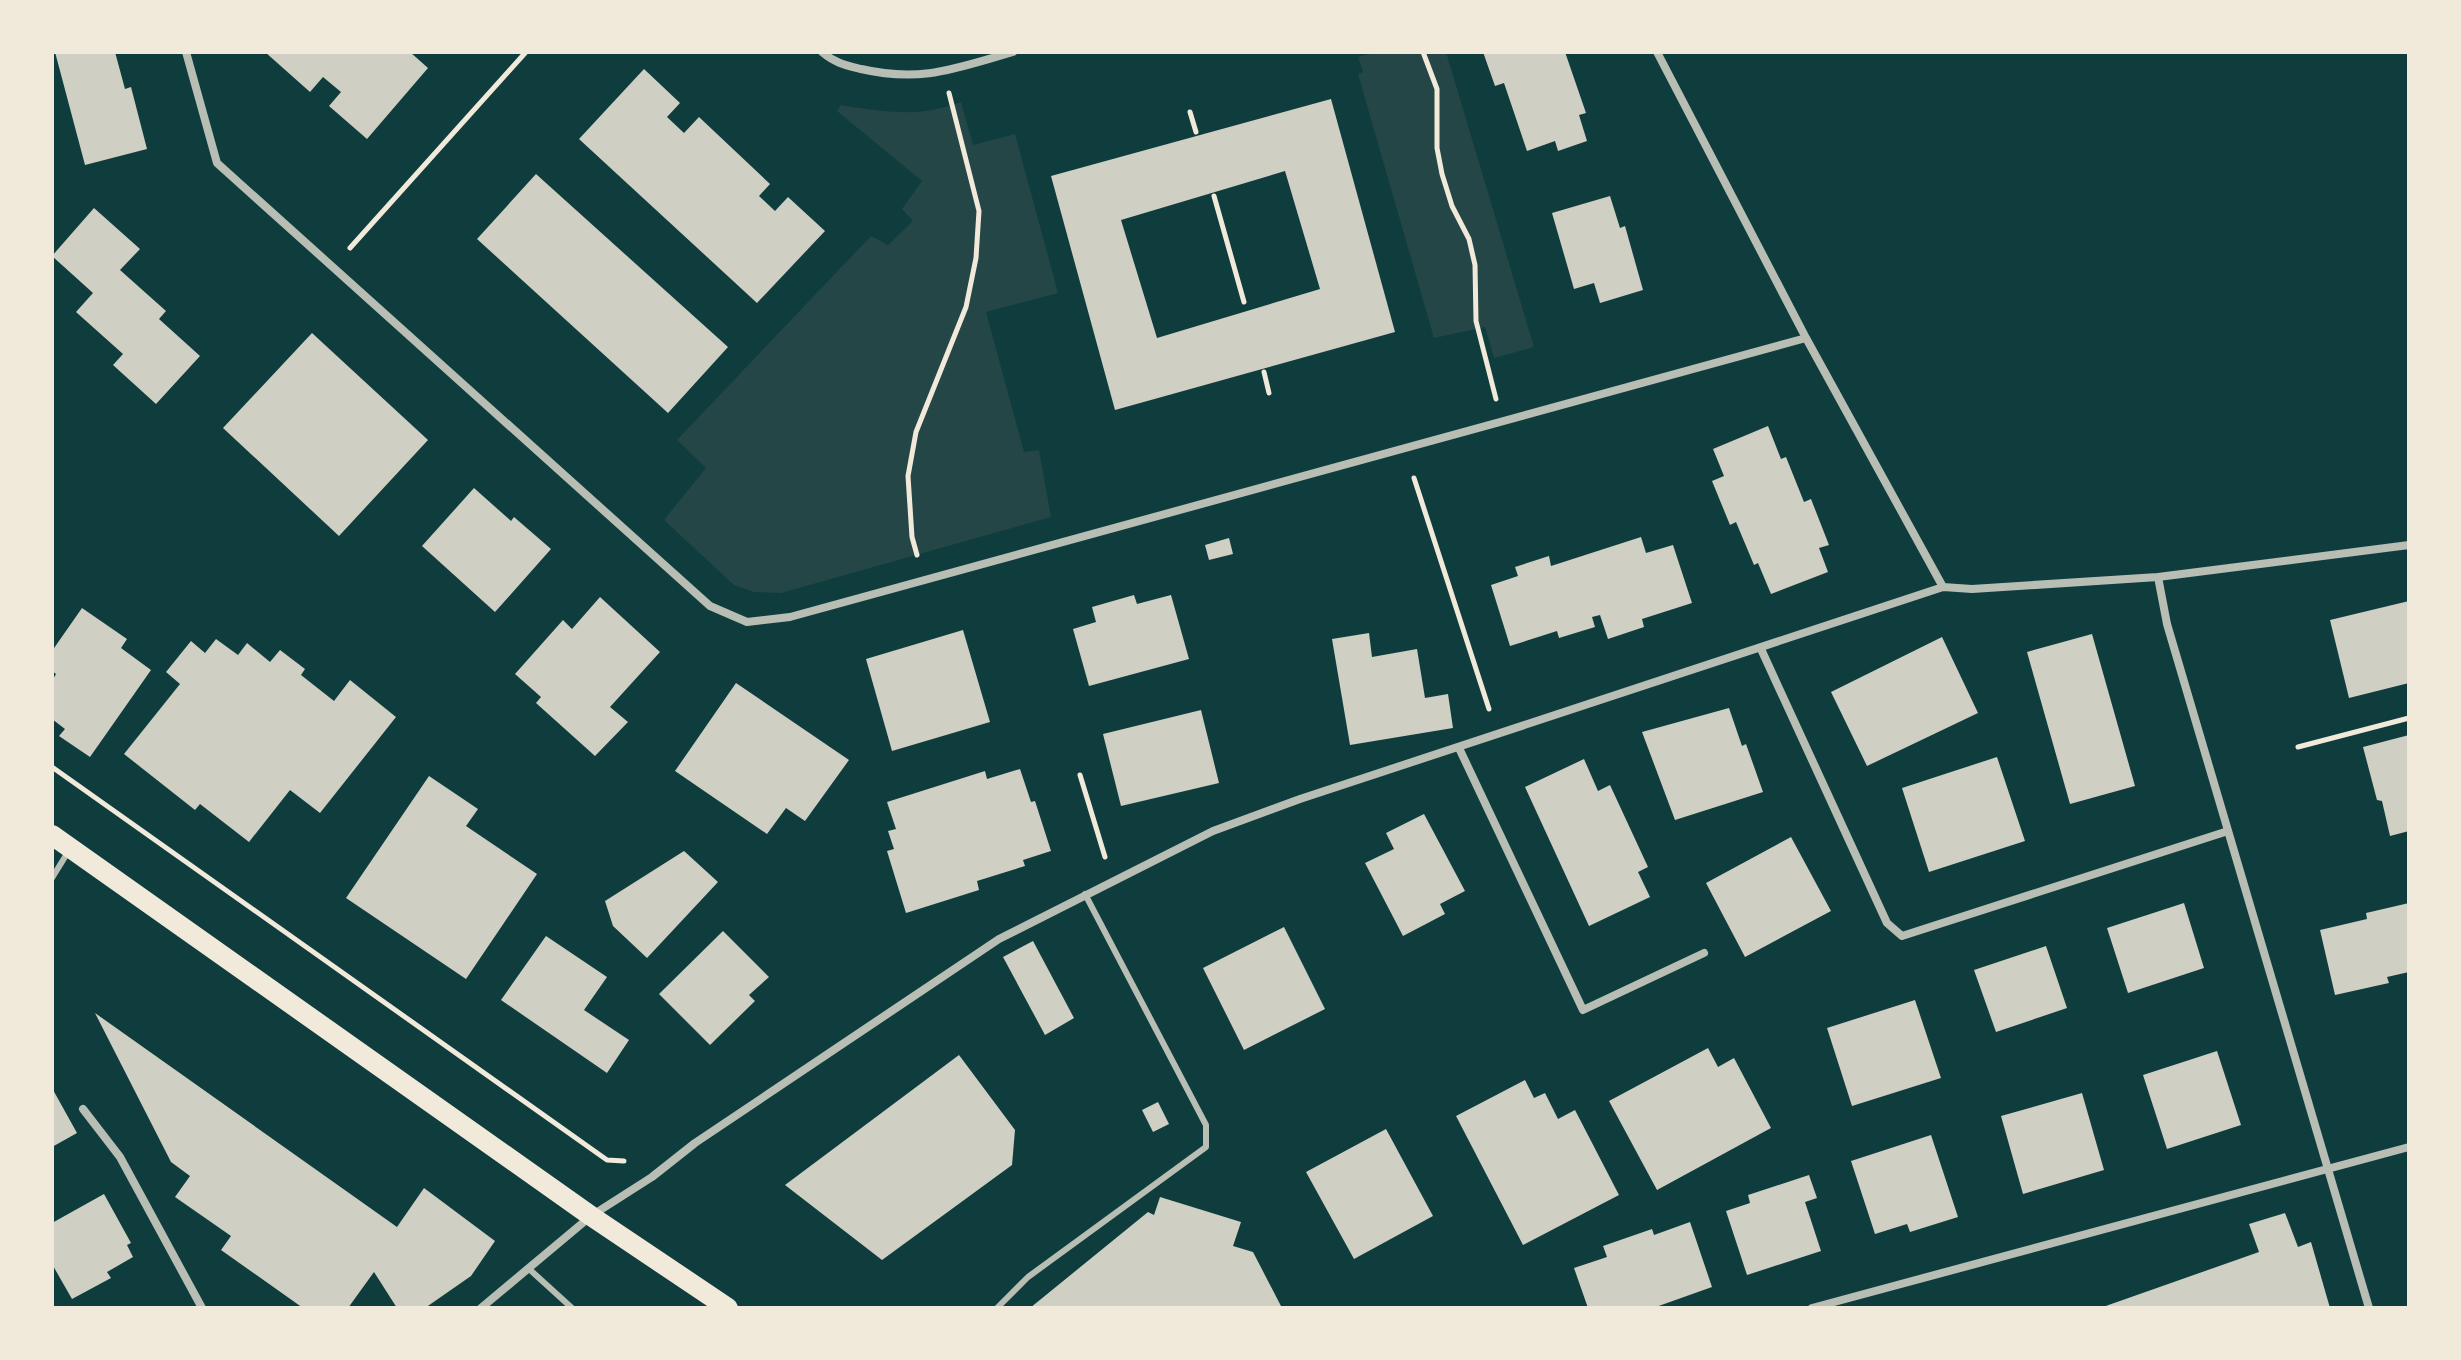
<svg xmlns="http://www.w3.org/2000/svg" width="2461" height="1360" font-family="'Playfair Display',serif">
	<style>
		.green { fill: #244646 }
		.building { fill: #cfcfc3; fill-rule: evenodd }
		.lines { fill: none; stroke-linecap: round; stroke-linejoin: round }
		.path { stroke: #f1e9da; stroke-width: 5 }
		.service { stroke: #b8beb3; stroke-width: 6 }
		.minor { stroke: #b8beb3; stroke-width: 8 }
		.primary { stroke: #f1e9da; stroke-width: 20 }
	</style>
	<rect width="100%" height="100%" fill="#0f3d3e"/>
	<path class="green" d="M 1375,52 L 1446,52 L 1534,347 L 1494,358 L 1485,327 L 1434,338 L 1358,74 L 1363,72 L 1358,57 Z
		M 961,102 L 973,145 L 1015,134 L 1058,293 L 986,312 L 1024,452 L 1039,450 L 1051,517 L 781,593 L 754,592 L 734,585 L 664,520 L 706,468 L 677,440 L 871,236 L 888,245 L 913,221 L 902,209 L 922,181 L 837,111 L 841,105 C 885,112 919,118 961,102 Z"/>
	<path class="building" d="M 55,52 L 115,52 L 125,89 L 131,87 L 147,149 L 85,165 Z
		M 265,52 L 410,52 L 428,68 L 367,139 L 329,106 L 341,92 L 323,77 L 310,92 Z
		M 1483,52 L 1565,52 L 1586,113 L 1579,115 L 1587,141 L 1558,151 L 1555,141 L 1527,151 L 1504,83 L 1495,86 Z
		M 644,69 L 680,103 L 667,117 L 684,133 L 699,117 L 770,184 L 759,196 L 775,211 L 788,197 L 825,231 L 757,303 L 579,139 Z
		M 1331,99 L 1395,332 L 1115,410 L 1051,176 ZM 1285,171 L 1320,289 L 1157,338 L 1121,220 Z
		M 536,174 L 728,347 L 668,413 L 477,239 Z
		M 1610,196 L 1620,228 L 1625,226 L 1643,290 L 1600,303 L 1594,283 L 1574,289 L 1552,213 Z
		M 94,208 L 140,249 L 120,270 L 166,311 L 159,319 L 200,356 L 156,404 L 113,365 L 123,354 L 76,312 L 93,293 L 52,256 Z
		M 312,333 L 428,440 L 339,536 L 223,428 Z
		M 1768,426 L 1781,459 L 1786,457 L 1804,502 L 1811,499 L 1829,545 L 1819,548 L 1828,572 L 1771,594 L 1758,563 L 1754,565 L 1736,522 L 1730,525 L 1712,481 L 1724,476 L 1713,449 Z
		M 474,488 L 511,521 L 514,517 L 551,549 L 495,612 L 422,546 Z
		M 1641,537 L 1646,553 L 1673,545 L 1692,603 L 1642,619 L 1644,627 L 1608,639 L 1600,615 L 1592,617 L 1595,627 L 1559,638 L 1557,631 L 1510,646 L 1491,585 L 1518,576 L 1515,567 L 1549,556 L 1551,566 Z
		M 1229,538 L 1233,554 L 1209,560 L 1205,545 Z
		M 1134,595 L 1137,604 L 1171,595 L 1189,659 L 1089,686 L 1073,629 L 1096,622 L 1092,607 Z
		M 600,597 L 660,652 L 610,707 L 628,722 L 595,756 L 536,703 L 541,697 L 515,674 L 563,620 L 572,629 Z
		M 2409,601 L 2409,683 L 2349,698 L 2330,620 Z
		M 82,608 L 127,639 L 121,648 L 151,670 L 90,757 L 59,736 L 65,729 L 52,719 L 52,681 L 56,674 L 52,671 L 52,651 Z
		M 963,630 L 990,722 L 892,751 L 866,659 Z
		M 1369,633 L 1372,657 L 1417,649 L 1425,698 L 1448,694 L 1453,728 L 1350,745 L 1332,639 Z
		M 2092,634 L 2135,786 L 2070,804 L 2027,652 Z
		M 1942,637 L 1978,713 L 1867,766 L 1831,692 Z
		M 216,639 L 238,655 L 247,643 L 270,662 L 280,650 L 305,669 L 301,675 L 334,701 L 350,680 L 396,717 L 320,813 L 290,790 L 249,842 L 200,804 L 195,810 L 124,754 L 180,684 L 166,672 L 191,641 L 205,653 Z
		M 736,683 L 849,760 L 805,821 L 786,808 L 767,834 L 675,771 Z
		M 1729,708 L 1742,746 L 1746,744 L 1763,792 L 1675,820 L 1642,732 Z
		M 1201,710 L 1219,783 L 1121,806 L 1103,734 Z
		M 2409,735 L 2409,831 L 2390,836 L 2382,801 L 2377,800 L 2363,747 Z
		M 1997,757 L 2025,841 L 1929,872 L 1902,788 Z
		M 1584,759 L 1598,791 L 1610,785 L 1648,867 L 1638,872 L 1650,897 L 1589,926 L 1525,787 Z
		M 1020,769 L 1031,802 L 1035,801 L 1051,851 L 1023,860 L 1025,866 L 977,881 L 979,890 L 906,913 L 887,851 L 894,849 L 888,831 L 896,829 L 887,802 L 985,771 L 987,779 Z
		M 429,776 L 478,809 L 466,826 L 537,874 L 466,979 L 346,898 Z
		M 1424,814 L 1465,891 L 1440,904 L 1445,914 L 1403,936 L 1365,863 L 1394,849 L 1386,833 Z
		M 1791,837 L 1831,911 L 1745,957 L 1706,883 Z
		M 684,851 L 718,882 L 647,958 L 613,926 L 605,901 Z
		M 2184,903 L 2204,968 L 2128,993 L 2107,928 Z
		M 2409,903 L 2409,972 L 2387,977 L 2389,983 L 2335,995 L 2320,930 L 2367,919 L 2366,913 Z
		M 1284,927 L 1325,1009 L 1244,1050 L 1203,968 Z
		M 723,931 L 769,977 L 749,995 L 755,1001 L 710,1045 L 659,994 Z
		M 546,936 L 607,977 L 584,1010 L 629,1040 L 607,1073 L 501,1000 Z
		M 1033,941 L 1074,1018 L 1045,1035 L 1003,957 Z
		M 2046,946 L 2067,1008 L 1996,1032 L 1974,970 Z
		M 1915,1000 L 1941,1078 L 1852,1106 L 1827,1028 Z
		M 95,1013 L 397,1227 L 424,1188 L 495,1241 L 471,1276 L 425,1308 L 397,1308 L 374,1272 L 348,1308 L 303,1308 L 221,1250 L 231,1236 L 175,1197 L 190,1176 L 171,1162 Z
		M 1708,1048 L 1718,1067 L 1734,1058 L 1771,1128 L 1657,1190 L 1609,1101 Z
		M 2217,1051 L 2241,1125 L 2167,1149 L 2143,1075 Z
		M 959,1055 L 1015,1130 L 1012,1165 L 882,1260 L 785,1185 Z
		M 1525,1080 L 1534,1098 L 1545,1093 L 1558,1119 L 1575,1110 L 1619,1195 L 1523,1245 L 1456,1116 Z
		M 52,1088 L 77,1133 L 52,1147 Z
		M 2082,1093 L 2104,1170 L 2023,1194 L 2001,1116 Z
		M 1158,1102 L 1169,1124 L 1153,1132 L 1142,1110 Z
		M 1386,1129 L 1433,1216 L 1354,1259 L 1306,1172 Z
		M 1931,1135 L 1958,1217 L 1910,1232 L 1907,1224 L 1875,1234 L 1851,1161 Z
		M 1809,1175 L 1817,1198 L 1805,1202 L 1821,1251 L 1747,1275 L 1726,1211 L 1750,1203 L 1748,1195 Z
		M 104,1194 L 131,1243 L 127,1245 L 133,1257 L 107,1272 L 111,1278 L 72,1299 L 52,1264 L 52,1223 Z
		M 1160,1197 L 1241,1222 L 1233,1246 L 1253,1252 L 1282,1308 L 1030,1308 L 1148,1212 L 1154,1215 Z
		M 2285,1213 L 2298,1247 L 2311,1242 L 2330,1308 L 2100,1308 L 2259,1252 L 2249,1224 Z
		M 1690,1222 L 1712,1287 L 1653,1308 L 1588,1308 L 1574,1268 L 1607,1257 L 1603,1246 L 1652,1229 L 1654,1235 Z"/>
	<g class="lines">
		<path class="path" d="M 1423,52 L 1437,89 L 1437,148 L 1442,174 L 1452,206 L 1469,239 L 1475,265 L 1476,321 L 1496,399
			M 1190,112 L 1196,132
			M 1214,196 L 1244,302
			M 350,248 L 526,52
			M 1264,372 L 1269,393
			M 1414,478 L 1489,709
			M 917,555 L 912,537 L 908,476 L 916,432 L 966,307 L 976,258 L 979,211 L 949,93
			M 2298,747 L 2409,718
			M 52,767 L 607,1160 L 624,1161
			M 1080,775 L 1105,857"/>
		<path class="service" d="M 52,878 L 68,852
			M 528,1268 L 572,1308
			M 997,1308 L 1028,1277 L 1206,1147 L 1206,1125 L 1085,894"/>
		<path class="minor" d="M 186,52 L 217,163 L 710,606 L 747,622 L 790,617 L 1806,338
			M 822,52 C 835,63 845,65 861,69 C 922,83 956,68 1013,52
			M 1657,52 L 1806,338 L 1943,587
			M 2158,577 L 2167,624 L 2369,1308
			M 1761,649 L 1887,923 L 1902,936 L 2228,831
			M 1459,748 L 1583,1010 L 1704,953
			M 83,1109 L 120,1157 L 202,1308
			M 481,1308 L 591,1216 L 652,1177 L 695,1143 L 999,939 L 1213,831 L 1300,799 L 1943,587 L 1972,589 L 2158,577 L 2409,545
			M 1812,1308 L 2409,1147"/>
		<path class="primary" d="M 52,835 L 591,1216 L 728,1308"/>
	</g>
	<rect width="2461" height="1360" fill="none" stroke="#f1e9da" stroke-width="108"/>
</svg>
